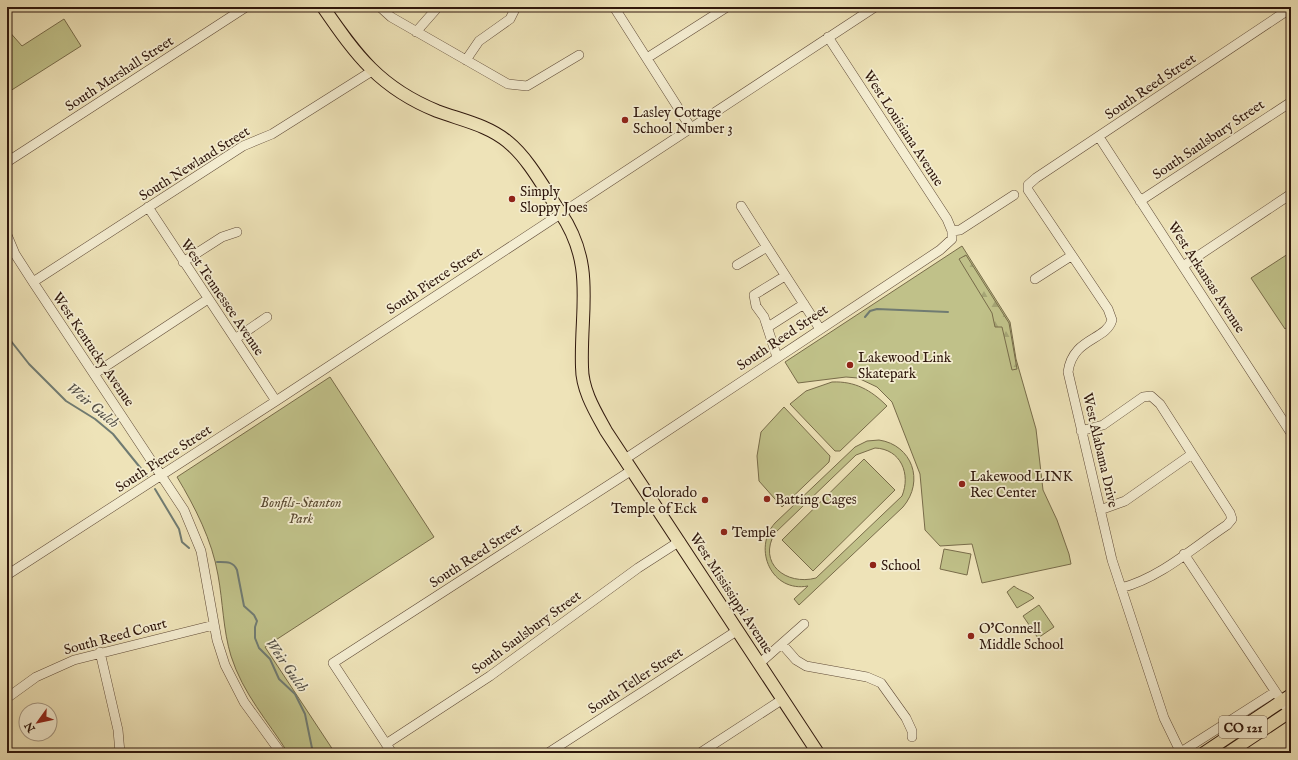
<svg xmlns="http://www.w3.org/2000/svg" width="1298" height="760" font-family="'IM FELL English',serif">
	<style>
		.green { fill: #c0c189; stroke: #786c4a; fill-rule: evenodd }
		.forest { fill: url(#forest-firs); stroke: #786c4a }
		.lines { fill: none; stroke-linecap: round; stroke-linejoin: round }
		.stream { stroke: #707b72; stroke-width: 2 }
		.minor-casing { stroke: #5f4a37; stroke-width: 10 }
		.major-casing { stroke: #2f170c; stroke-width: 14 }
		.minor { stroke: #f4edd1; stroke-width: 9 }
		.major { stroke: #eee3b8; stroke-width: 12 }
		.poi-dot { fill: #8f2418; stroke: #f4edd1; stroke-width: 1.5 }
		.labels { text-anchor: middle; stroke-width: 3.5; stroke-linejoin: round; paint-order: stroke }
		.shield { fill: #f4edd1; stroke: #6a5747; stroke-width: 1 }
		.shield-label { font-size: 13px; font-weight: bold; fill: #2f170c }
		.street-label { font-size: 14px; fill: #2f170c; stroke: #f4edd1 }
		.poi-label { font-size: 14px; fill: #2f170c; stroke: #f4edd1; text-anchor: start }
		.park-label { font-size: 14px; font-style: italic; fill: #5a4a32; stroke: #f4edd1 }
		.water-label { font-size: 15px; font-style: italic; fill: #555148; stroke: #f4edd1 }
	</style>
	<defs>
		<pattern id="forest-firs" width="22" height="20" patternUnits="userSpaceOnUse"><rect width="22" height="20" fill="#c0c189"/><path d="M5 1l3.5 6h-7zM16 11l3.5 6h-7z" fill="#a5a575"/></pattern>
	</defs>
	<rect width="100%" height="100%" fill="#eee3b8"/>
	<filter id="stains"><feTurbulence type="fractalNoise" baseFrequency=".005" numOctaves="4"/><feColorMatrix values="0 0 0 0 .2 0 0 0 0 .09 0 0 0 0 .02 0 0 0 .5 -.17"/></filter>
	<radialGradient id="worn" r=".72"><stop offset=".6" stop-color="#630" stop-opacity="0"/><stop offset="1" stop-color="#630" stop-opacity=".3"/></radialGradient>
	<path class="green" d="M 64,19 L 81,46 L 7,93 L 7,29 L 22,46 Z
		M 962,246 L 1010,322 L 1016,359 L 1036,429 L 1043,490 L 1057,520 L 1069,554 L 1071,564 L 982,583 L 972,544 L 940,546 L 925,530 L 920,474 L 892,402 L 877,387 L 858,378 L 846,377 L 798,383 L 785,362 Z
		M 1291,252 L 1291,324 L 1285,329 L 1251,278 Z
		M 330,377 L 434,537 L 265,647 L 335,753 L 288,753 C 268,721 243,694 231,656 C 223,630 223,602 218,575 C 212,540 195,507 177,477 Z
		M 832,382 C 855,381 871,390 887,406 L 840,451 L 835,451 L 790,404 L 806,391 Z
		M 784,407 L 830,456 L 829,462 L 782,507 L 759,481 L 757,456 L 761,432 Z
		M 879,440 C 912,445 925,481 903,507 L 799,605 L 794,599 L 808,586 C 772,593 752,549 775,523 L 855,447 L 867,441 ZM 875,448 C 901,449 911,474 902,496 L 816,578 C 786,586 757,563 775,533 L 856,455 Z
		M 864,459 L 895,490 L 813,571 L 782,540 Z
		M 944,549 L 971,554 L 967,575 L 940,569 Z
		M 1014,586 C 1021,592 1029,592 1034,598 L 1017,608 L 1007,592 Z
		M 1039,605 L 1054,627 L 1038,638 L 1023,616 Z"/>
	<path class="forest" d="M 966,255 L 1009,323 L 1017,369 L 1012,370 L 1002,327 L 995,327 L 992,313 L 959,259 Z"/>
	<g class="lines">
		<path class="stream" d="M 865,317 L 870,311 L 877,309 L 948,312
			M 7,336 L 29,364 L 66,401 L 95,419 L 113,434 L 147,476
			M 155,489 L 179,529 L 182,542 L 189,548
			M 217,562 C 226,562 233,561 237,570 L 244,606 L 254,615 L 257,621 L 255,627 L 255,638 L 259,648 L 270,659 L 279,679 L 295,694 L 305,714 L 313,753"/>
		<g class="minor-casing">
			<path id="minor" d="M 380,7 L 391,17 L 508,84 L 527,86 L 579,55
				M 614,7 L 691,128
				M 416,32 L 438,7
				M 647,58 L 727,7
				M 466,60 L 479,41 L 510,19 L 516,7
				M 1099,137 L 1291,433
				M 7,162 L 246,7
				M 1140,201 L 1291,102
				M 741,206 L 767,247
				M 148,207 L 276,401
				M 952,231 L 960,230 L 1014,195
				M 7,235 L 15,254 L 33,282 L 184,510 L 201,551 L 217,640 L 225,665 L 244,702 L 281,753
				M 183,262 L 222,237 L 237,232
				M 737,265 L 767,247 L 820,329
				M 1183,266 L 1291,194
				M 1035,279 L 1071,256
				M 33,282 L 243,146 L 272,134 L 372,71
				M 768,327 L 804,304
				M 235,339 L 267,317
				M 777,357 L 764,317 L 756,306 L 754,295 L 785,276
				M 94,374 L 208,299
				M 1081,431 L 1103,425 L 1143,397 L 1151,396 L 1160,404 L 1230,513 L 1232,519 L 1227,525 C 1194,547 1160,578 1121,588
				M 625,459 L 940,250 L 952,239 L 952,231 L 947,219 L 828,37
				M 1100,510 L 1125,501 L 1192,454
				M 1184,554 L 1285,706
				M 7,575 L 276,401 L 875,7
				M 782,644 L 796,660 L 806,666 L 867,677 L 881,683 L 906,718 L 912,731 L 912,737
				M 100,652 L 118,730 L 120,753
				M 760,663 L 804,624
				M 7,698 L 36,677 L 74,660 L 214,625
				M 386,744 L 490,676 L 638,568 L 680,541
				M 1181,752 L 1275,692
				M 392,753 L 333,663 L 632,470
				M 548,753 L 738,630
				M 700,753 L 783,699
				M 1181,753 L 1164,718 L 1112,560 L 1068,372 C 1073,337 1106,341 1112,320 L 1108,309 L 1028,190 L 1028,185 L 1036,178 L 1288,10"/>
		</g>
		<g class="major-casing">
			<path id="major" d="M 323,7 C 356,55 380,88 437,111 C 461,120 488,125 508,142 C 529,159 545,190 560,212 C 596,265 580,308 582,367 C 582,390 595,411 606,431 L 818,753
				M 1204,753 L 1291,695
				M 1228,753 L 1291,711"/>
		</g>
		<use href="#minor" class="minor"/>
		<use href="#major" class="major"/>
	</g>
	<g class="poi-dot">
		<circle cx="625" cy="120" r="4"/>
		<circle cx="512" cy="199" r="4"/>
		<circle cx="850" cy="365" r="4"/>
		<circle cx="962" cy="484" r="4"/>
		<circle cx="767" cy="499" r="4"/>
		<circle cx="705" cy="500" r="4"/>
		<circle cx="724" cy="532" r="4"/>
		<circle cx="873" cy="565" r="4"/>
		<circle cx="971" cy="636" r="4"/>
	</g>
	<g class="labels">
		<rect class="shield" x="1219" y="716" width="48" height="22" rx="3"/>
		<g class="shield-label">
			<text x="1243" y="732">CO 121</text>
		</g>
		<g class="street-label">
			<text transform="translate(119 73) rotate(-33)" y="5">South Marshall Street</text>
			<text transform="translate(1150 86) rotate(-34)" y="5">South Reed Street</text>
			<text transform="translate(904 128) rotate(57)" y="5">West Louisiana Avenue</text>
			<text transform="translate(1208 139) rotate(-34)" y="5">South Saulsbury Street</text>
			<text transform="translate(194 163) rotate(-32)" y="5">South Newland Street</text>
			<text transform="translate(1207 277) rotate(57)" y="5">West Arkansas Avenue</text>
			<text transform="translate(434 280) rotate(-33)" y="5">South Pierce Street</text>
			<text transform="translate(223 297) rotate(56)" y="5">West Tennessee Avenue</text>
			<text transform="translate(782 337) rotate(-34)" y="5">South Reed Street</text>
			<text transform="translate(94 349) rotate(56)" y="5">West Kentucky Avenue</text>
			<text transform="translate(1101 450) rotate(77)" y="5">West Alabama Drive</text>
			<text transform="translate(163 458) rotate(-33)" y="5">South Pierce Street</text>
			<text transform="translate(475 555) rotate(-33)" y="5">South Reed Street</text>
			<text transform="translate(732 593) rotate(57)" y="5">West Mississippi Avenue</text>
			<text transform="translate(526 632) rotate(-36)" y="5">South Saulsbury Street</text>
			<text transform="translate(115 636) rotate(-15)" y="5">South Reed Court</text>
			<text transform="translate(635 680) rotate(-33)" y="5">South Teller Street</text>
		</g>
		<g class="poi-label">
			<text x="633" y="117">Lasley Cottage<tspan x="633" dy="16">School Number 3</tspan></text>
			<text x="520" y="196">Simply<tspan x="520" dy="16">Sloppy Joes</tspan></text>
			<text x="858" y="362">Lakewood Link<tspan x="858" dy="16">Skatepark</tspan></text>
			<text x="970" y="481">Lakewood LINK<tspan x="970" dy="16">Rec Center</tspan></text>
			<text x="697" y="497" text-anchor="end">Colorado<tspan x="697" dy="16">Temple of Eck</tspan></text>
			<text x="775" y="504">Batting Cages</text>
			<text x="732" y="537">Temple</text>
			<text x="881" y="570">School</text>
			<text x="979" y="633">O'Connell<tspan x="979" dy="16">Middle School</tspan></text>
		</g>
		<g class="park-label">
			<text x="301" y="507">Bonfils-Stanton<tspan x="301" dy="16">Park</tspan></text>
		</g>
		<g class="water-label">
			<text transform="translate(93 405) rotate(39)" y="5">Weir Gulch</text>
			<text transform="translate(287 665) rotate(55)" y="5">Weir Gulch</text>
		</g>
	</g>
	<rect width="1298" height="760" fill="none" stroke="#eee3b8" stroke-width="24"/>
	<rect x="8" y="8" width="1282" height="744" fill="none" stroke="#2f170c" stroke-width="2"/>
	<rect x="12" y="12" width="1274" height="736" fill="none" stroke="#2f170c"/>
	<g transform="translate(38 722) rotate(237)"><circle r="19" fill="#f4edd1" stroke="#a59782"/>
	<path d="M0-3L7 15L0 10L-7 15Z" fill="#8f2418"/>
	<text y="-6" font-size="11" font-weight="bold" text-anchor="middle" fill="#2f170c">N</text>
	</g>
	<rect width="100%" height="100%" filter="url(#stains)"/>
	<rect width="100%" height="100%" fill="url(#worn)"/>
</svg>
